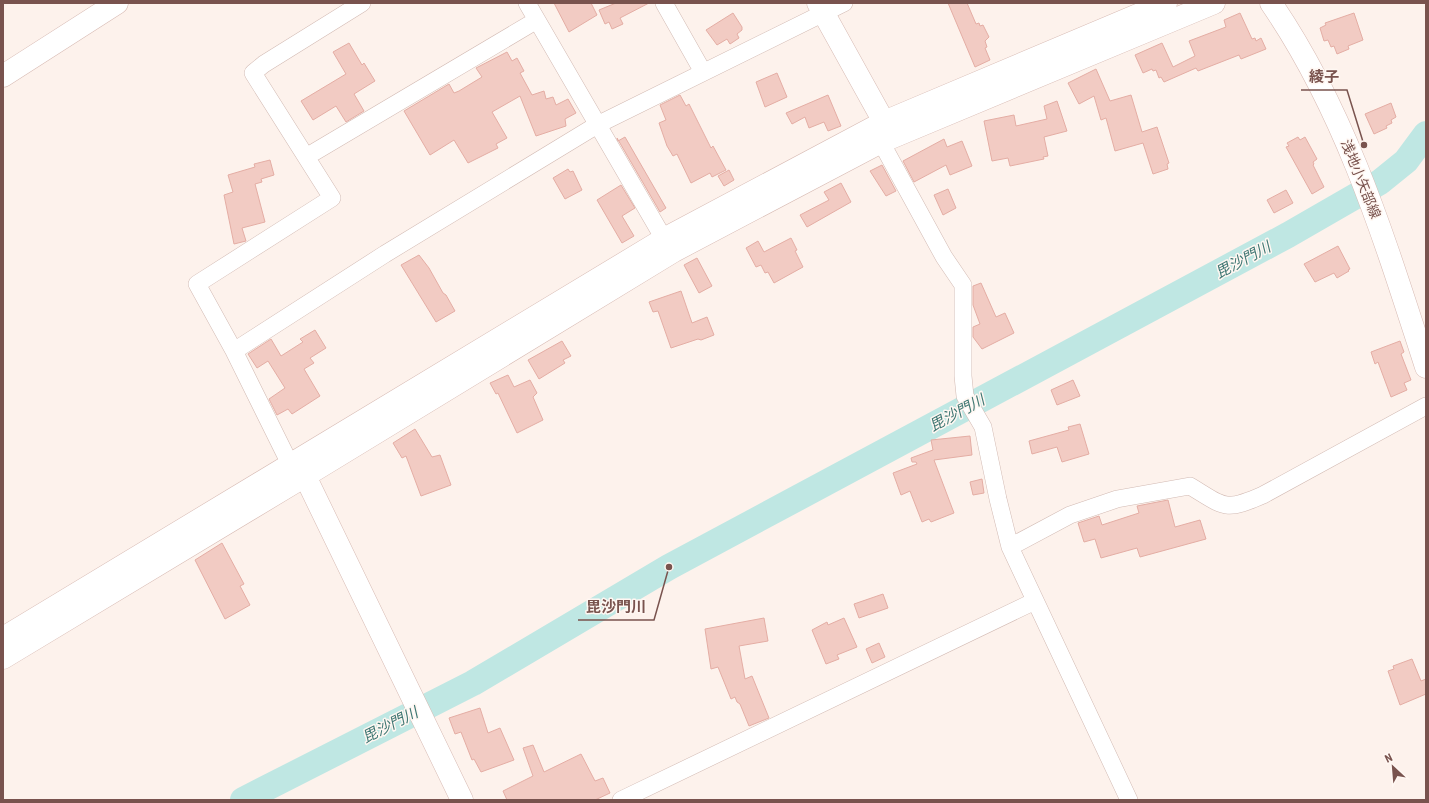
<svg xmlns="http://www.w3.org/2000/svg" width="1429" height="803" font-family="'Roboto Condensed','Noto Sans JP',sans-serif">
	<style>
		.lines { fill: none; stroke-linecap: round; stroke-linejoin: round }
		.river { stroke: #bfe7e3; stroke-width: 26 }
		.building { fill: #f2cbc3; stroke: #e4ada4 }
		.street-casing { stroke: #d2bab3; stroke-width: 18 }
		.secondary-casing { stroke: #d7bab3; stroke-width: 23 }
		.street { stroke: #fff; stroke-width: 17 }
		.secondary { stroke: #fff; stroke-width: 22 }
		.labels { text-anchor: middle; stroke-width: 3; stroke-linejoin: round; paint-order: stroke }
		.street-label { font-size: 14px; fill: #79534e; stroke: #fff7f2 }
		.water-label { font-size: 15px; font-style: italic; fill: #3d7672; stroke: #fff7f2 }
		.leader { fill: none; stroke: #79534e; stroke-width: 1.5 }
		.callout-dot { fill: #79534e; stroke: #fff7f2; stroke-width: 1.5 }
		.callout-label { font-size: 15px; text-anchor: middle; font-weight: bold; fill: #79534e; stroke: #fff7f2; stroke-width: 3; stroke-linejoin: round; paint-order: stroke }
	</style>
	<rect width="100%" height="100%" fill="#fdf2ec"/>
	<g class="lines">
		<path class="river" d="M 243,800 L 473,683 L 669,567 L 1288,235 L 1380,182 L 1406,161 L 1426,134"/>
	</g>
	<path class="building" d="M 554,3 L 591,3 L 597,15 L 569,32 Z
		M 616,3 L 649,3 L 620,18 L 623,24 L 612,29 L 609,22 L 605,24 L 599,10 Z
		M 948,3 L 967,3 L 976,24 L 979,23 L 980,26 L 983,25 L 989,37 L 985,41 L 987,47 L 985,48 L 990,60 L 975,67 Z
		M 733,13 L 742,27 L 742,30 L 737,34 L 739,38 L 730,44 L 727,39 L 717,45 L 706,30 Z
		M 1240,13 L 1252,39 L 1255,38 L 1256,41 L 1261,38 L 1266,49 L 1241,59 L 1239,55 L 1198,71 L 1196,68 L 1164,82 L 1161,77 L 1159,78 L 1156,70 L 1153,71 L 1152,69 L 1143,73 L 1135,55 L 1162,43 L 1173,67 L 1195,56 L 1189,41 L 1226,27 L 1224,20 Z
		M 1354,13 L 1363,40 L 1348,46 L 1349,49 L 1337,54 L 1334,46 L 1331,47 L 1328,40 L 1324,41 L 1320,28 L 1326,25 L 1325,23 Z
		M 349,43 L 362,65 L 364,63 L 375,81 L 354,94 L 364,111 L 346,122 L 336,106 L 313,120 L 301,101 L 346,74 L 333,52 Z
		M 507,52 L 512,61 L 517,58 L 524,71 L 520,73 L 532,95 L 544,91 L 546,99 L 553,97 L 556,105 L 568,99 L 576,113 L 565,119 L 566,126 L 536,136 L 520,96 L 492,112 L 507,138 L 496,144 L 498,148 L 468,163 L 454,140 L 430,155 L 404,111 L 449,84 L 454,93 L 459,91 L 482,77 L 476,68 Z
		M 1096,69 L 1110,101 L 1131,95 L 1142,132 L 1157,127 L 1169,163 L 1167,164 L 1168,169 L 1153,174 L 1143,143 L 1115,151 L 1106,118 L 1101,120 L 1094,96 L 1079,104 L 1068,83 Z
		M 777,73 L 787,97 L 765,107 L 756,82 Z
		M 680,95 L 686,106 L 689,104 L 711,148 L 713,146 L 726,170 L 712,177 L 710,173 L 691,183 L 677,154 L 673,156 L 667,146 L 659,123 L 666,120 L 660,105 Z
		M 828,95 L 841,126 L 828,131 L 824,122 L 809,128 L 805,117 L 792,124 L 786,113 Z
		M 1057,101 L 1067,131 L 1044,137 L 1048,156 L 1043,157 L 1044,159 L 1010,166 L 1008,158 L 992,161 L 984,121 L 1014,115 L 1016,126 L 1047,119 L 1044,106 Z
		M 1391,103 L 1396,117 L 1391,120 L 1392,123 L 1386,126 L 1387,128 L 1374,134 L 1365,114 Z
		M 625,137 L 666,208 L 660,212 L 617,138 L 618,141 Z
		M 1298,137 L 1300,140 L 1305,137 L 1317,159 L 1313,162 L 1314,164 L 1313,165 L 1324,187 L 1312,194 L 1286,147 L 1289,146 L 1287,143 Z
		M 944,139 L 947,147 L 962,141 L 972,166 L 950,175 L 946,165 L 914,182 L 903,161 Z
		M 270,160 L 274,175 L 261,179 L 262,182 L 255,184 L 265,222 L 242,228 L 246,241 L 234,244 L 224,195 L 233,192 L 228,175 L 255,167 L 254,164 Z
		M 882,165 L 896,191 L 886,196 L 870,171 Z
		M 568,169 L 570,172 L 573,171 L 582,190 L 565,199 L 553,178 Z
		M 729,170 L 734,180 L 724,186 L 718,176 Z
		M 841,183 L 851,202 L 807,227 L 800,215 L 829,200 L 824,192 Z
		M 621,185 L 635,208 L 622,216 L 634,236 L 622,243 L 597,200 Z
		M 948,189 L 956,208 L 943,215 L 934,195 Z
		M 1286,190 L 1293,203 L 1274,213 L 1267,200 Z
		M 791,238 L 797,250 L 795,251 L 803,267 L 774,283 L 768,272 L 765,273 L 761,265 L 756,267 L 746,248 L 758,241 L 764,252 Z
		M 1338,246 L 1350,269 L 1348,270 L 1349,271 L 1337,278 L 1334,273 L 1315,282 L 1304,264 Z
		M 419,255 L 429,268 L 443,293 L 446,295 L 455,311 L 436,322 L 401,265 Z
		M 697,258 L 712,286 L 699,293 L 684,265 Z
		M 981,283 L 996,317 L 1005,313 L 1014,333 L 982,349 L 973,337 L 973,327 L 980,324 L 973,305 L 973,286 Z
		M 681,291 L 692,323 L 707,317 L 714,335 L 701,340 L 698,339 L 671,348 L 658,311 L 653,312 L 649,302 Z
		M 315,330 L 326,348 L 310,358 L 314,363 L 304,369 L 320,396 L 292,414 L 288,409 L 277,415 L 269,399 L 285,388 L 268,361 L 257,368 L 248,354 L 271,339 L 281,356 L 303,342 L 300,339 Z
		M 562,341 L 571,356 L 563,360 L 565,363 L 539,379 L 528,360 Z
		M 1400,341 L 1404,352 L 1401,354 L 1411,380 L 1404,383 L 1407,390 L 1391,397 L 1378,362 L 1375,364 L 1371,352 Z
		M 508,375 L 514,387 L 530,380 L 537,393 L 533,397 L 543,420 L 517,433 L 498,393 L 496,394 L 490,383 Z
		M 1073,380 L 1080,396 L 1057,405 L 1051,390 Z
		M 1080,424 L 1089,454 L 1062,462 L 1057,447 L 1032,454 L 1029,441 L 1069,430 L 1068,427 Z
		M 415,429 L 432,457 L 440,455 L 451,485 L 421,496 L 406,456 L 402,458 L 393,443 Z
		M 970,436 L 972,455 L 934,460 L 954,513 L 931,522 L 929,519 L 922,522 L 910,491 L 901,495 L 893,473 L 917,464 L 916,462 L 912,462 L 911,458 L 933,450 L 931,440 Z
		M 982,479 L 984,493 L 973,495 L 970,482 Z
		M 1168,500 L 1175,527 L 1200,520 L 1206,539 L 1140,557 L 1137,548 L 1101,558 L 1095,539 L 1084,542 L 1078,523 L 1099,516 L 1102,525 L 1139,513 L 1137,506 Z
		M 222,543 L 244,584 L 240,586 L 250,605 L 225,619 L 195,560 Z
		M 883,594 L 888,608 L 859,618 L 854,604 Z
		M 764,618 L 768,641 L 739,646 L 745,679 L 752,676 L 769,718 L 749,726 L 740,704 L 737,702 L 735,697 L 731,699 L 718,667 L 711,669 L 705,629 Z
		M 844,618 L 857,647 L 837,655 L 839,659 L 826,664 L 812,630 L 827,622 L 828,625 Z
		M 879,643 L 885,657 L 872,663 L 866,649 Z
		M 1412,659 L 1421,681 L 1426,679 L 1426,694 L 1400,705 L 1388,671 L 1394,669 L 1393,666 Z
		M 480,708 L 488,733 L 500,728 L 514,760 L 481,772 L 474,759 L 472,760 L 461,732 L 455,734 L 449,718 Z
		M 533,745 L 544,772 L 581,754 L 595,781 L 603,778 L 610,793 L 595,800 L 507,800 L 503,791 L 533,776 L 523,748 Z"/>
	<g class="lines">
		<g class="street-casing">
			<path id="street" d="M 527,3 L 664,239
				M 664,3 L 703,72
				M 881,142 L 944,257 L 963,285 L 963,376 L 965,396 L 983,427 L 998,499 L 1010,547 L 1129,800
				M 306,157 L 537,20
				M 234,351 L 385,254 L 597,125 L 844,3
				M 290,464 L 234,351 L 197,284 L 332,198 L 253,73 L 264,64 L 362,3
				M 1010,547 L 1070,515 L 1117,499 L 1190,486 C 1225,507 1224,512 1263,495 L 1426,406
				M 621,800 L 1035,601"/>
		</g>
		<g class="secondary-casing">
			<path id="secondary" d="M 818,3 L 884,122 L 882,136
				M 1271,3 C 1347,114 1385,241 1426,367
				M 3,76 L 117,3
				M 293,467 L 305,476 L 462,800
				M 3,638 L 664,239 L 884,122 L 1166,3
				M 3,658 L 305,476 L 674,251 L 881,142 L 1214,3"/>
		</g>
		<use href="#street" class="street"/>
		<use href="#secondary" class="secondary"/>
	</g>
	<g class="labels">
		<g class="street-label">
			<text transform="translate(1361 179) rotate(68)" y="5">浅地小矢部線</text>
		</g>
		<g class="water-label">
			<text transform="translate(1243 260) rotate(-28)" y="5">毘沙門川</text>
			<text transform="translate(957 413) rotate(-28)" y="5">毘沙門川</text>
			<text transform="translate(390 725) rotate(-27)" y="5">毘沙門川</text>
		</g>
	</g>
	<path class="leader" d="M1364 145L1347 90H1301M669 567L654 620H578"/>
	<g class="callout-dot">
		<circle cx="1364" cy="145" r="4"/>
		<circle cx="669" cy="567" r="4"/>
	</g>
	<g class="callout-label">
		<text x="1324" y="82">綾子</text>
		<text x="616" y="612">毘沙門川</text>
	</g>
	<rect width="1429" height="803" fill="none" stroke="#79534e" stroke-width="8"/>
	<g transform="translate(1393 767) rotate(334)" stroke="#fff7f2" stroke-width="3" paint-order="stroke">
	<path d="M0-3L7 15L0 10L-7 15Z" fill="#79534e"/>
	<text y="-6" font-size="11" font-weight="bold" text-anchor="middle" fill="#79534e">N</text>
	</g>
</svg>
